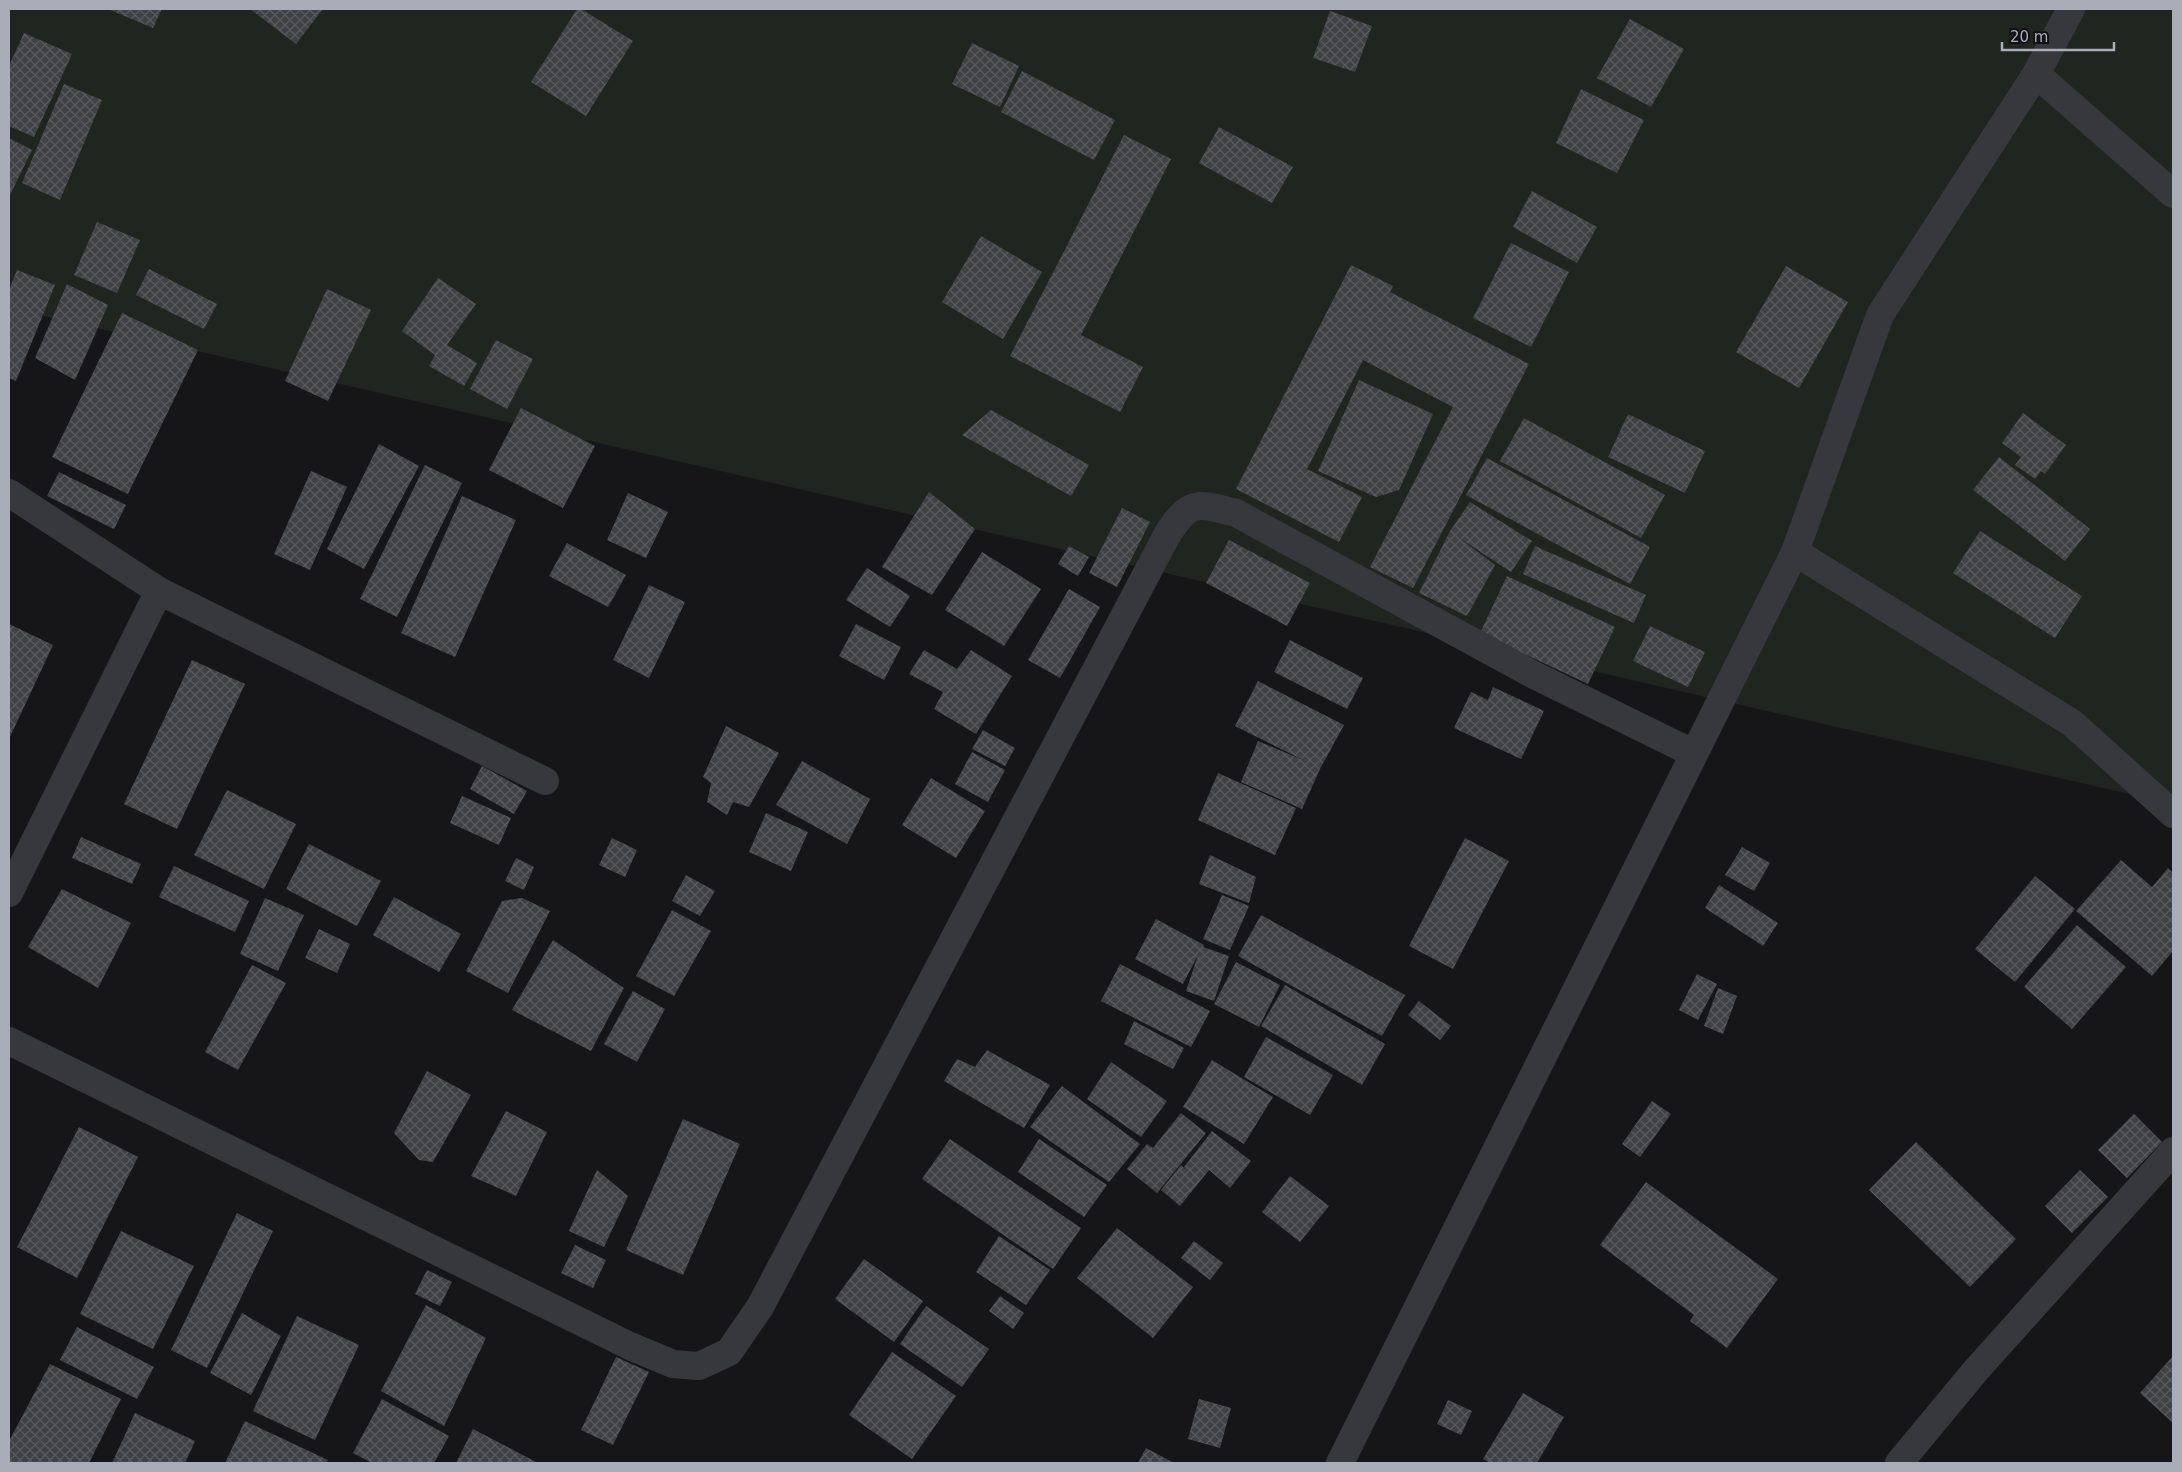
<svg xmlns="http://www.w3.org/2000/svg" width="2182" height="1472" font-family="'DejaVu Sans',sans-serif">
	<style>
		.grass { fill: #1e261f }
		.building { fill: url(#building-cross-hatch) }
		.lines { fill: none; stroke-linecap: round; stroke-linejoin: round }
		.minor { stroke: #37383d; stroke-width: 28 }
		.tertiary { stroke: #37383d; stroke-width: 28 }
	</style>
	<defs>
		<pattern id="building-cross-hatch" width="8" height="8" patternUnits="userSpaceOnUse" patternTransform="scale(1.25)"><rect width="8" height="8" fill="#404145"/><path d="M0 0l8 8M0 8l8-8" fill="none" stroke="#595a5e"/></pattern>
	</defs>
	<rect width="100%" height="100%" fill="#161618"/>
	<path class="grass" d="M 9,9 L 2173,9 L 2173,804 L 9,308 Z"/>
	<path class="building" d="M 108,9 L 162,9 L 153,28 Z
		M 250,9 L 323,9 L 296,44 Z
		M 577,9 L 581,9 L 633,41 L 586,116 L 531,82 Z
		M 1330,11 L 1372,26 L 1355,72 L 1313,58 Z
		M 1630,19 L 1684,49 L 1651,107 L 1597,78 Z
		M 24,33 L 72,54 L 34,137 L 9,126 L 9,66 Z
		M 972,43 L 1019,66 L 1000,107 L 952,84 Z
		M 1022,71 L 1115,120 L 1094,160 L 1001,112 Z
		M 64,84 L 102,100 L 60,200 L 22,183 Z
		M 1581,89 L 1644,120 L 1617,173 L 1556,143 Z
		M 1219,127 L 1293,167 L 1272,203 L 1199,163 Z
		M 1124,135 L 1171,159 L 1081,335 L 1143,367 L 1120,412 L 1010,356 Z
		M 9,138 L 32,150 L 9,197 Z
		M 1532,191 L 1597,227 L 1577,263 L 1513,227 Z
		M 97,222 L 140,240 L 117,293 L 74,275 Z
		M 981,236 L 1042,272 L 1003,339 L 942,302 Z
		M 1511,243 L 1569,272 L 1531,347 L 1473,318 Z
		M 1351,265 L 1393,286 L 1390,292 L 1529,364 L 1413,588 L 1370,567 L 1453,407 L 1363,360 L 1307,469 L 1362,497 L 1339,542 L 1236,489 Z
		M 1786,266 L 1848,302 L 1799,388 L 1736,352 Z
		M 149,269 L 217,304 L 204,329 L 136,295 Z
		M 17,270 L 55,285 L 16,381 L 9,378 L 9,290 Z
		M 438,278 L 476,304 L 447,345 L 477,363 L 464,386 L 429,366 L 435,355 L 402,331 Z
		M 67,284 L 108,305 L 75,380 L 35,358 Z
		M 327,289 L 371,310 L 328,401 L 285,381 Z
		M 122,313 L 198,350 L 128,494 L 52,457 Z
		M 496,340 L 533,359 L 507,409 L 470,389 Z
		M 1359,380 L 1433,414 L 1399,490 L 1376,497 L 1318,471 Z
		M 521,408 L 595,446 L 563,508 L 489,470 Z
		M 991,410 L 1089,465 L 1071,496 L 962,435 Z
		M 2023,413 L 2066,445 L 2045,474 L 2041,471 L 2035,479 L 2015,465 L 2021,457 L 2002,443 Z
		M 1628,414 L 1705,451 L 1685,493 L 1608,457 Z
		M 1524,418 L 1665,495 L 1641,538 L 1500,461 Z
		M 379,444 L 419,466 L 364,569 L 327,549 Z
		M 1999,457 L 2090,529 L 2065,561 L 1973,490 Z
		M 1487,458 L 1650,547 L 1630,584 L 1466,495 Z
		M 425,465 L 462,483 L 397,617 L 360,599 Z
		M 311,471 L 347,487 L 310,570 L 274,554 Z
		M 59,472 L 126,505 L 114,529 L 47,496 Z
		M 929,492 L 975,529 L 932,595 L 882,567 Z
		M 628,493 L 668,512 L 646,558 L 607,540 Z
		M 462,496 L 516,520 L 455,657 L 401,633 Z
		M 1470,502 L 1532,541 L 1511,572 L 1458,537 L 1495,565 L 1467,616 L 1419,593 L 1450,531 Z
		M 1122,508 L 1150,522 L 1117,587 L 1089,573 Z
		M 1980,531 L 2082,596 L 2055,638 L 1953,573 Z
		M 1229,540 L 1310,583 L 1287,626 L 1206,583 Z
		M 567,543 L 626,575 L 608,607 L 549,576 Z
		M 1069,546 L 1089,557 L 1078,576 L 1058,564 Z
		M 1535,546 L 1646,595 L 1634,623 L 1523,574 Z
		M 982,552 L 1041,589 L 1004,646 L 945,610 Z
		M 867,568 L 910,596 L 890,627 L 846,600 Z
		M 1507,576 L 1615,627 L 1588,684 L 1480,633 Z
		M 649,585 L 685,602 L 649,678 L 613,660 Z
		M 1069,589 L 1100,607 L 1060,678 L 1028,660 Z
		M 9,624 L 53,645 L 9,739 Z
		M 856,624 L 901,647 L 884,680 L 839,656 Z
		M 1650,626 L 1705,652 L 1688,687 L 1633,661 Z
		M 1290,640 L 1363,678 L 1347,709 L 1274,672 Z
		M 924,650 L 957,669 L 971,650 L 1012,676 L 976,734 L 934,709 L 943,692 L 909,674 Z
		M 192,660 L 245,684 L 177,829 L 124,804 Z
		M 1258,681 L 1344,725 L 1320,769 L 1302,809 L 1241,782 L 1258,741 L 1305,761 L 1235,726 Z
		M 1493,687 L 1544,711 L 1521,759 L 1454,728 L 1471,692 L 1488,700 Z
		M 726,726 L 779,753 L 749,807 L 733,802 L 727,815 L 707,802 L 711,783 L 703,777 Z
		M 983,730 L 1015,748 L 1005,766 L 972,749 Z
		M 972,752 L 1005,770 L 988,802 L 955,784 Z
		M 802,761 L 870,799 L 847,844 L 776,805 Z
		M 482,766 L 527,791 L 514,814 L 470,789 Z
		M 1218,773 L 1296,808 L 1275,855 L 1198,820 Z
		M 931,778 L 985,811 L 956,858 L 902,825 Z
		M 227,790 L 296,824 L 264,889 L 194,855 Z
		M 462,796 L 511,818 L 499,845 L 450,823 Z
		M 766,813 L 808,832 L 791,871 L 749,852 Z
		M 81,837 L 141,864 L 132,884 L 72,858 Z
		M 612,838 L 637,850 L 625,877 L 599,865 Z
		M 1465,838 L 1509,861 L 1453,969 L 1409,946 Z
		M 309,844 L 381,881 L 357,926 L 286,889 Z
		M 1742,847 L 1770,863 L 1754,891 L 1725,875 Z
		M 1210,855 L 1256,877 L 1249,903 L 1199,884 Z
		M 516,858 L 534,867 L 524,890 L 505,881 Z
		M 2121,860 L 2152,887 L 2168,868 L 2173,873 L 2173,951 L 2152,976 L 2076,911 Z
		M 174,866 L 249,901 L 235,932 L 159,897 Z
		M 686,875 L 715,891 L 700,916 L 672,901 Z
		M 2035,876 L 2075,909 L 2015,982 L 1975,949 Z
		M 1719,885 L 1778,923 L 1763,946 L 1705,908 Z
		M 62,889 L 131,923 L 98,988 L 28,947 Z
		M 1222,895 L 1249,906 L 1230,950 L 1203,939 Z
		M 394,897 L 461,934 L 439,972 L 373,935 Z
		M 265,898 L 304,915 L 278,971 L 240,954 Z
		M 522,898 L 550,911 L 508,993 L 466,971 L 502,901 Z
		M 672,910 L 711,931 L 674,996 L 636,976 Z
		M 1261,915 L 1405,995 L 1382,1036 L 1238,956 Z
		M 1156,919 L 1204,945 L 1203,947 L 1229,956 L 1214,1001 L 1186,991 L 1198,955 L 1183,984 L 1135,959 Z
		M 2077,925 L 2126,967 L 2072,1029 L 2024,987 Z
		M 319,929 L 350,944 L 337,973 L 305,958 Z
		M 553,940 L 624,988 L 591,1051 L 512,1010 Z
		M 1236,962 L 1280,985 L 1259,1027 L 1214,1004 Z
		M 1120,964 L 1210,1011 L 1191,1047 L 1101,1001 Z
		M 252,965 L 286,983 L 238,1070 L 205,1052 Z
		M 1697,974 L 1717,984 L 1698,1020 L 1679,1010 Z
		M 1285,985 L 1385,1044 L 1362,1085 L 1261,1026 Z
		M 1718,988 L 1737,996 L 1723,1034 L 1704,1026 Z
		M 633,991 L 665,1009 L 637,1062 L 604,1044 Z
		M 1419,1001 L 1451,1026 L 1440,1040 L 1408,1015 Z
		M 1134,1021 L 1184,1048 L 1173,1069 L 1124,1044 Z
		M 1266,1037 L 1333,1075 L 1310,1115 L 1244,1077 Z
		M 987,1050 L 1050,1085 L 1024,1128 L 944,1081 L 957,1059 L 975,1067 Z
		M 1212,1060 L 1273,1097 L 1244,1144 L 1183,1107 Z
		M 1111,1062 L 1167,1101 L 1141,1137 L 1087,1099 Z
		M 427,1071 L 471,1095 L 433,1162 L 419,1160 L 394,1133 Z
		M 1062,1086 L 1140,1144 L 1109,1182 L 1030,1127 Z
		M 1652,1101 L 1671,1114 L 1640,1157 L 1622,1144 Z
		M 506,1111 L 547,1132 L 516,1196 L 471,1176 Z
		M 1181,1113 L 1206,1133 L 1157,1193 L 1127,1169 L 1147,1144 L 1153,1148 Z
		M 2134,1114 L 2162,1142 L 2127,1178 L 2098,1150 Z
		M 683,1119 L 740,1144 L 683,1275 L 626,1250 Z
		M 79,1127 L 138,1157 L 77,1278 L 17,1247 Z
		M 1212,1131 L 1251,1161 L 1230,1188 L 1209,1170 L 1180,1206 L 1161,1190 L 1181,1165 L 1185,1169 L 1184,1167 Z
		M 950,1139 L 1081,1228 L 1053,1269 L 922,1179 Z
		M 1039,1139 L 1107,1185 L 1084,1217 L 1018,1172 Z
		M 1916,1142 L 2016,1239 L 1970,1287 L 1869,1190 Z
		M 597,1170 L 628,1196 L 604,1247 L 569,1231 Z
		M 2080,1170 L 2108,1197 L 2072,1233 L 2045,1206 Z
		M 1290,1176 L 1329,1206 L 1300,1242 L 1262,1212 Z
		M 1646,1182 L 1778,1279 L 1727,1348 L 1690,1321 L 1694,1315 L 1600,1245 Z
		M 237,1213 L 273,1231 L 207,1368 L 171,1350 Z
		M 1117,1228 L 1193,1287 L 1153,1338 L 1077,1278 Z
		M 121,1231 L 194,1266 L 153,1349 L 80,1314 Z
		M 999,1236 L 1050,1270 L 1026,1305 L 976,1272 Z
		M 1194,1241 L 1223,1263 L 1210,1280 L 1181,1258 Z
		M 575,1245 L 606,1260 L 593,1288 L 561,1273 Z
		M 864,1259 L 923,1301 L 894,1342 L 835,1299 Z
		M 427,1270 L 452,1282 L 440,1306 L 415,1294 Z
		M 1000,1296 L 1024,1313 L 1013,1329 L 989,1311 Z
		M 426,1305 L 486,1338 L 444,1426 L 381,1391 Z
		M 926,1306 L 989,1349 L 962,1387 L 900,1344 Z
		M 242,1313 L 281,1336 L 251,1395 L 210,1373 Z
		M 297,1316 L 359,1345 L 315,1440 L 253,1411 Z
		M 77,1327 L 154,1367 L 137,1399 L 60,1360 Z
		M 892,1352 L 956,1396 L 912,1459 L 849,1415 Z
		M 2173,1356 L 2173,1423 L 2140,1393 Z
		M 616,1357 L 649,1372 L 613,1445 L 581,1430 Z
		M 50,1364 L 121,1399 L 89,1463 L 9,1463 L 9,1441 Z
		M 1523,1393 L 1564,1417 L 1537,1463 L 1490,1463 L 1483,1459 Z
		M 382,1399 L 449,1436 L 434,1463 L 372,1463 L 353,1453 Z
		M 1199,1399 L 1231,1408 L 1220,1448 L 1188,1439 Z
		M 1448,1400 L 1472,1411 L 1461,1435 L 1437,1424 Z
		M 135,1413 L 195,1441 L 185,1463 L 112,1463 Z
		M 245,1421 L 328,1460 L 326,1463 L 225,1463 Z
		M 473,1429 L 538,1463 L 456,1463 Z
		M 1146,1448 L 1174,1463 L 1138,1463 Z"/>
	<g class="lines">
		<path class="minor" d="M 2036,74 L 2173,194
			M 9,493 L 159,591 L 545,781
			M 1795,552 L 2072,723 L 2173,814
			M 9,893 L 159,591
			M 9,1041 L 630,1346 L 673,1364 L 699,1366 L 729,1352 L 760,1307 L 1167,535 C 1190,499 1197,503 1236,513 L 1534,675 L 1693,753
			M 1899,1463 L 1977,1369 L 2173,1151"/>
		<path class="tertiary" d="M 1340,1463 L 1795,552 L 1880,315 L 2036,74 L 2071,9"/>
	</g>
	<rect width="2182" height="1472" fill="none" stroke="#a8adb8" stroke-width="20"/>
	<path d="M2002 42v8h112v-8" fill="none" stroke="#a8adb8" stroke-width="2.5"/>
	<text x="2010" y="42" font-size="15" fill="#a8adb8" stroke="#111113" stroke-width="4" paint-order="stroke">20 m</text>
</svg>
